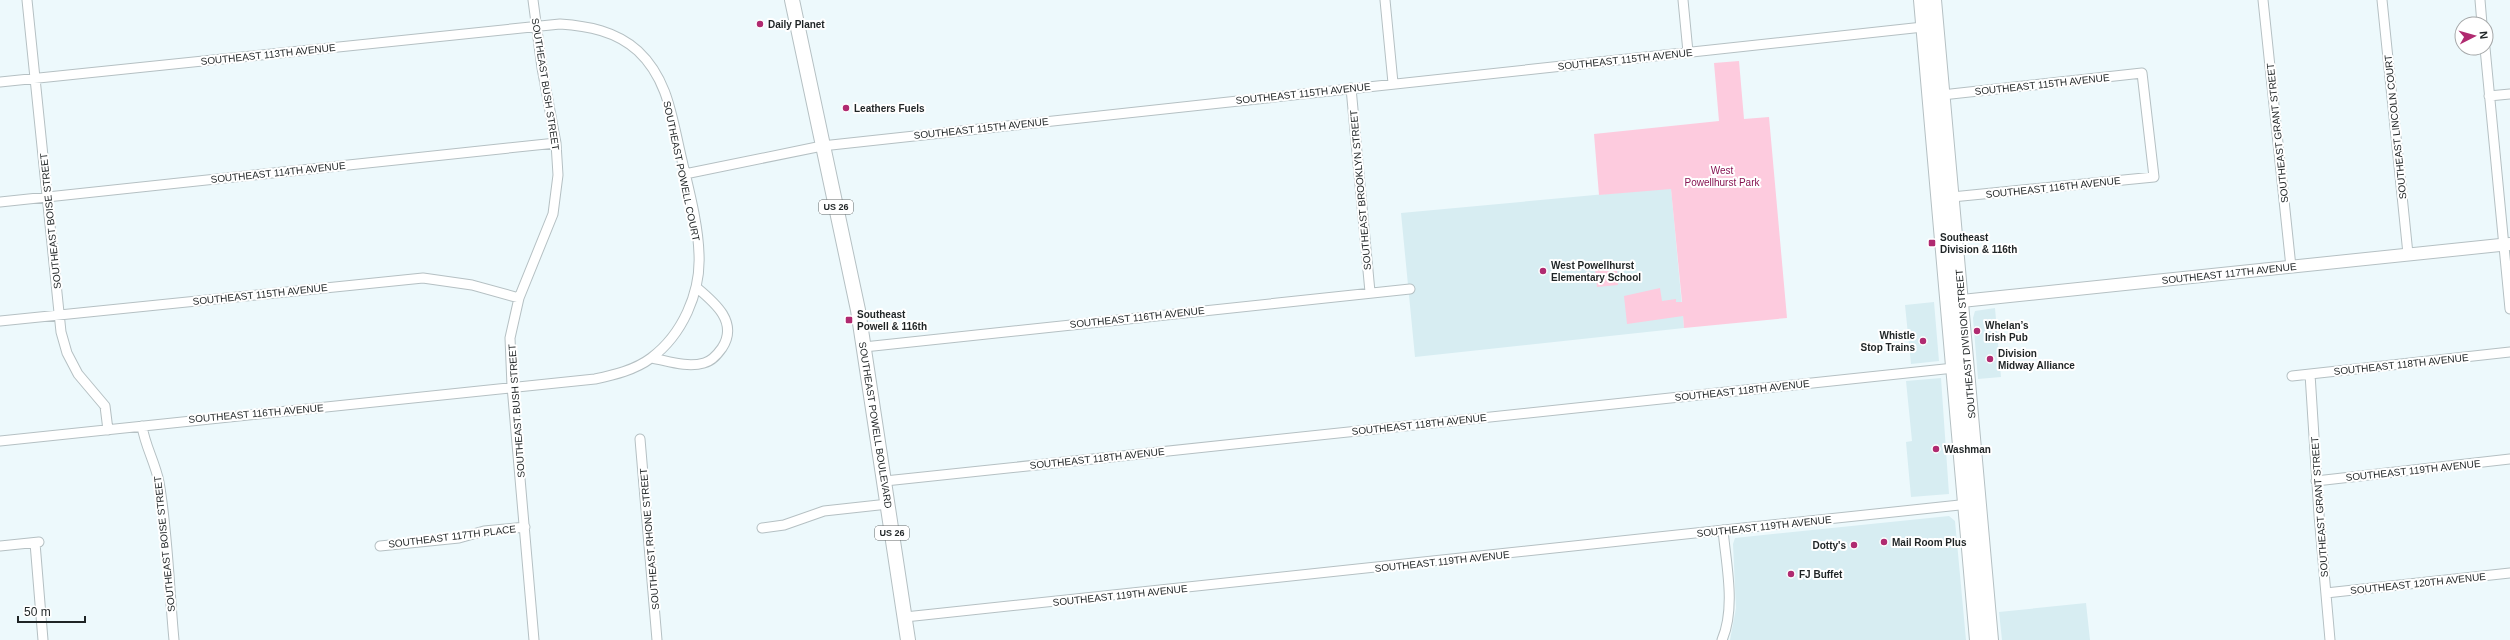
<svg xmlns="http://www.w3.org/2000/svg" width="2510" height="640" font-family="Helvetica,sans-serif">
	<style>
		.built { fill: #d7edf2 }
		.green { fill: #fdcbde }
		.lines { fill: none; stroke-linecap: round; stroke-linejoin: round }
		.street-casing { stroke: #b5c0c3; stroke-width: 11 }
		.secondary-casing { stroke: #b5c0c3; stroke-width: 14 }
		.primary-casing { stroke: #b5c0c3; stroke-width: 16 }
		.street { stroke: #fff; stroke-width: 9 }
		.secondary { stroke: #fff; stroke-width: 12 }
		.primary { stroke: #fff; stroke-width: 14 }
		.poi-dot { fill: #b02a70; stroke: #fff; stroke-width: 1.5 }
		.labels { text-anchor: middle; stroke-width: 4; stroke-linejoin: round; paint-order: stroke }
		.shield { fill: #fff; stroke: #626666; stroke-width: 1 }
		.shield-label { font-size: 9px; font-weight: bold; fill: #1f2425 }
		.poi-label { font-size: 10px; font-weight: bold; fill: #1f2425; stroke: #fff; text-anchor: start }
		.street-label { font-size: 10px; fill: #1f2425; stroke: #fff }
		.park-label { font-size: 10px; fill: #861552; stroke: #fff }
	</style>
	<rect width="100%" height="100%" fill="#edf9fc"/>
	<path class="built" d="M 1671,188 L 1684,328 L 1415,357 L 1401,213 Z
		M 1934,302 L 1939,361 L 1911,364 L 1905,305 Z
		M 1995,308 L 2001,377 L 1978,379 L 1973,318 L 1975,311 Z
		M 1941,378 L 1949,494 L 1911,497 L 1906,442 L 1912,441 L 1906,381 Z
		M 1949,516 L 1955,521 L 1966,640 L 1730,640 L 1736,608 L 1733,544 L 1735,538 Z
		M 2086,603 L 2090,640 L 2002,640 L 1999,612 Z"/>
	<path class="green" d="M 1739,61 L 1744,119 L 1769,117 L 1787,318 L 1684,328 L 1683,316 L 1627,324 L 1624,296 L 1660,288 L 1662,301 L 1676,299 L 1676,302 L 1682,302 L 1671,189 L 1599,195 L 1594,134 L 1719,121 L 1714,63 Z
		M 1617,267 L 1618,285 L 1597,287 L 1595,269 Z"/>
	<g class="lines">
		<g class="street-casing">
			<path id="street" d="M 27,0 L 61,332 L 67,353 L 78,374 L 105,406 L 108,430
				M 533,0 L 542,68 L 556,143 L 558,175 L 553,214 L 519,298 L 510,338 L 512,386 L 534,640
				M 1385,0 L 1393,83
				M 1683,0 L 1688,52
				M 2263,0 L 2291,267
				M 2382,0 L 2408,254
				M 2480,0 L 2482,24
				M 2485,48 L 2510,309
				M 0,82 L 560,24 C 588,26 616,31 638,51 C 668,79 672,118 681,156 C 688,187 698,222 699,254 C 701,293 682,335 651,358 C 635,370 614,375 595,379 L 0,441
				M 1351,88 L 1370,292
				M 1942,95 L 2142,73 L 2154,177 L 1952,197
				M 2489,96 L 2510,94
				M 685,174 L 822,146 L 1923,27
				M 0,202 L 556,143
				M 0,321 L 423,278 L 472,285 L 519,298
				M 864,347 L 1410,289
				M 652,358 C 668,361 687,368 704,363 C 712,361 717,355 722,348 C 739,322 714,302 696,287
				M 2310,374 L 2319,515 L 2330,640
				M 2292,376 L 2510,352
				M 142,426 C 145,446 155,462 159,482 C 168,534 169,588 174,640
				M 640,439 L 657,640
				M 885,481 L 1954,368
				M 2316,481 L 2510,459
				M 762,528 L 784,525 L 824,511 L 888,504
				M 35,543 L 43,640
				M 0,546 L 39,542
				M 380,546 L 459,538 L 484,531 L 525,527
				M 2326,593 L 2510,573
				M 905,617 L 1969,504
				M 1722,640 C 1736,607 1726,564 1723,530"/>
		</g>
		<g class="secondary-casing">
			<path id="secondary" d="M 1952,302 L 2510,244"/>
		</g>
		<g class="primary-casing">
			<path id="primary" d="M 792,0 L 858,310 L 908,640
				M 1921,0 L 1977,640
				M 1934,0 L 1991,640"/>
		</g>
		<use href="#street" class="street"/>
		<use href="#secondary" class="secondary"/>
		<use href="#primary" class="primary"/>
	</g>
	<g class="poi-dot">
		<circle cx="760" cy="24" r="4"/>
		<circle cx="846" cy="108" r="4"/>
		<rect x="1928" y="239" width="8" height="8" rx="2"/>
		<circle cx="1543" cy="271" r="4"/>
		<rect x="845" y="316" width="8" height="8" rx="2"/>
		<circle cx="1977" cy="331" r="4"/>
		<circle cx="1923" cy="341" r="4"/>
		<circle cx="1990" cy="359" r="4"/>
		<circle cx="1936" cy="449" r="4"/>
		<circle cx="1884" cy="542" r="4"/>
		<circle cx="1854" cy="545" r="4"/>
		<circle cx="1791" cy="574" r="4"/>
	</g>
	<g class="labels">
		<g class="shield">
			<rect x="819" y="200" width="34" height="14" rx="3"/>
			<rect x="875" y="526" width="34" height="14" rx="3"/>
		</g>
		<g class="shield-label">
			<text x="836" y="210">US 26</text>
			<text x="892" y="536">US 26</text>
		</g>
		<g class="poi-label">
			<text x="768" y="28">Daily Planet</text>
			<text x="854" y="112">Leathers Fuels</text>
			<text x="1940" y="241">Southeast<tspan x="1940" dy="12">Division &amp; 116th</tspan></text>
			<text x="1551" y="269">West Powellhurst<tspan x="1551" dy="12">Elementary School</tspan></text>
			<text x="857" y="318">Southeast<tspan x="857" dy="12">Powell &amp; 116th</tspan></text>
			<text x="1985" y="329">Whelan’s<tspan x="1985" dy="12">Irish Pub</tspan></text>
			<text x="1915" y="339" text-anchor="end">Whistle<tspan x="1915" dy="12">Stop Trains</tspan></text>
			<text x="1998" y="357">Division<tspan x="1998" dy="12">Midway Alliance</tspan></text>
			<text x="1944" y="453">Washman</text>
			<text x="1892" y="546">Mail Room Plus</text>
			<text x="1846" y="549" text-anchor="end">Dotty's</text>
			<text x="1799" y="578">FJ Buffet</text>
		</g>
		<g class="street-label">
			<text transform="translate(268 54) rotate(-6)" y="4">SOUTHEAST 113TH AVENUE</text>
			<text transform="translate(1625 59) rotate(-6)" y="4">SOUTHEAST 115TH AVENUE</text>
			<text transform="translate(546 84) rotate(81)" y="4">SOUTHEAST BUSH STREET</text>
			<text transform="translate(2042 84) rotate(-6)" y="4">SOUTHEAST 115TH AVENUE</text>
			<text transform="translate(1303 93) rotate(-6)" y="4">SOUTHEAST 115TH AVENUE</text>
			<text transform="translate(2395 127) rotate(-96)" y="4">SOUTHEAST LINCOLN COURT</text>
			<text transform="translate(981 128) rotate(-6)" y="4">SOUTHEAST 115TH AVENUE</text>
			<text transform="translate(2277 133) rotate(-96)" y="4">SOUTHEAST GRANT STREET</text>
			<text transform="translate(682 171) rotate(78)" y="4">SOUTHEAST POWELL COURT</text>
			<text transform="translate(278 172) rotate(-6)" y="4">SOUTHEAST 114TH AVENUE</text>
			<text transform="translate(2053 187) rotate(-6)" y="4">SOUTHEAST 116TH AVENUE</text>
			<text transform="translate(1360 190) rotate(-95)" y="4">SOUTHEAST BROOKLYN STREET</text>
			<text transform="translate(50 221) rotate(-96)" y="4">SOUTHEAST BOISE STREET</text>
			<text transform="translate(2229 273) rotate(-6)" y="4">SOUTHEAST 117TH AVENUE</text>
			<text transform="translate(260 294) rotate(-6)" y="4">SOUTHEAST 115TH AVENUE</text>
			<text transform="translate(1137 317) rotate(-6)" y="4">SOUTHEAST 116TH AVENUE</text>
			<text transform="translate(1965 344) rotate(-95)" y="4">SOUTHEAST DIVISION STREET</text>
			<text transform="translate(2401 364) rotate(-6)" y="4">SOUTHEAST 118TH AVENUE</text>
			<text transform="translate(1742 390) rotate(-6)" y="4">SOUTHEAST 118TH AVENUE</text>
			<text transform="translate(516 411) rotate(-94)" y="4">SOUTHEAST BUSH STREET</text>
			<text transform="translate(256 413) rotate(-5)" y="4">SOUTHEAST 116TH AVENUE</text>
			<text transform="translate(1419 424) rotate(-6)" y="4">SOUTHEAST 118TH AVENUE</text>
			<text transform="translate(876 425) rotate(81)" y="4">SOUTHEAST POWELL BOULEVARD</text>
			<text transform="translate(1097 458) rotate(-6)" y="4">SOUTHEAST 118TH AVENUE</text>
			<text transform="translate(2413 470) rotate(-6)" y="4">SOUTHEAST 119TH AVENUE</text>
			<text transform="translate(2319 507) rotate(-94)" y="4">SOUTHEAST GRANT STREET</text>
			<text transform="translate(1764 526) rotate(-6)" y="4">SOUTHEAST 119TH AVENUE</text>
			<text transform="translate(452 536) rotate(-7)" y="4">SOUTHEAST 117TH PLACE</text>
			<text transform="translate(649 539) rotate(-95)" y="4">SOUTHEAST RHONE STREET</text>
			<text transform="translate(164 544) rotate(-96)" y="4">SOUTHEAST BOISE STREET</text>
			<text transform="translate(1442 561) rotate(-6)" y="4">SOUTHEAST 119TH AVENUE</text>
			<text transform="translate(2418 583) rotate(-6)" y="4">SOUTHEAST 120TH AVENUE</text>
			<text transform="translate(1120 595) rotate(-6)" y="4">SOUTHEAST 119TH AVENUE</text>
		</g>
		<g class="park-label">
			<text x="1722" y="174">West<tspan x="1722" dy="12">Powellhurst Park</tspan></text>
		</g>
	</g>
	<g transform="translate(2474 36) rotate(84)"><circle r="19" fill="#ffffff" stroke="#a5a7a8"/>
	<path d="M0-3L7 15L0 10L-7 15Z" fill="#b02a70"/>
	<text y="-6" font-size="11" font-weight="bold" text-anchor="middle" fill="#1f2425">N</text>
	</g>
	<path d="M18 616v6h67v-6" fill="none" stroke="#1f2425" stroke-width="2"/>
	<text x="24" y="616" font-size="12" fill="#1f2425" stroke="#ffffff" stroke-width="3" paint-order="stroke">50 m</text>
</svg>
